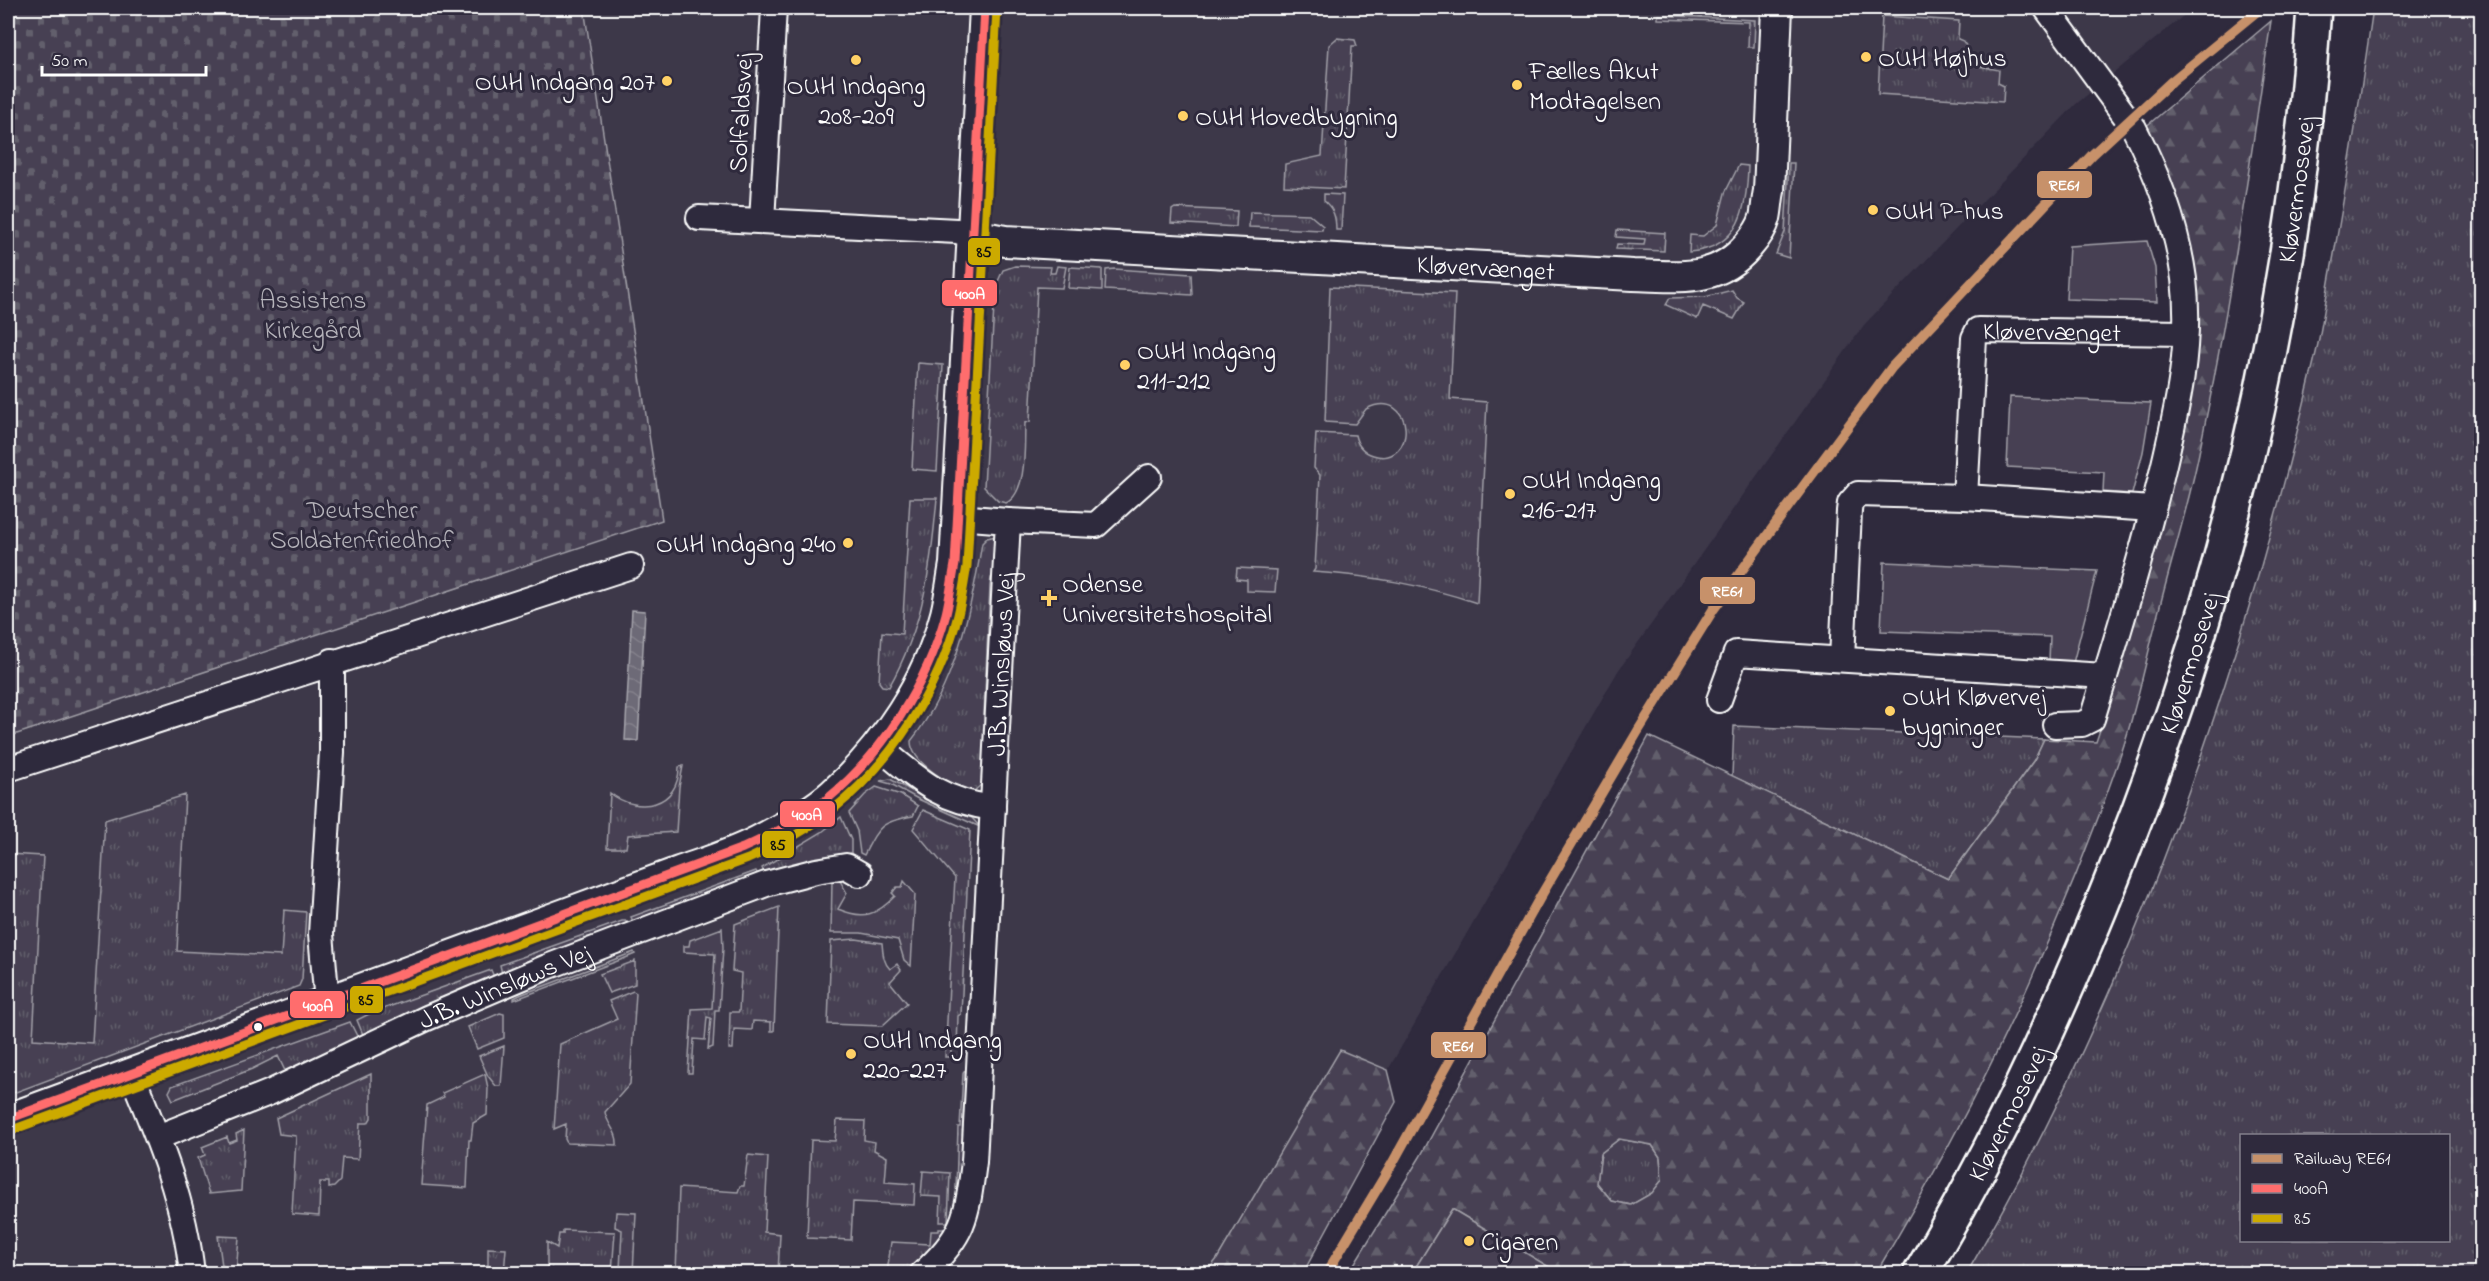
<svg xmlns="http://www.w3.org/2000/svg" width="2489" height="1281" font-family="'Indie Flower',sans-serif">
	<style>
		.built { fill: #3c3749 }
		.grass { fill: url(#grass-tufts); stroke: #a2a0a8; stroke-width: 1.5; fill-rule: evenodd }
		.forest { fill: url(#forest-firs); stroke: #a2a0a8; stroke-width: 1.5; fill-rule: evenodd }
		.cemetery { fill: url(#cemetery-stones); stroke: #a2a0a8; stroke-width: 1.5 }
		.park { fill: #464152; stroke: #a2a0a8; stroke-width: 1.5 }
		.water { fill: url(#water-waves); stroke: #a7a6ad; stroke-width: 1.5 }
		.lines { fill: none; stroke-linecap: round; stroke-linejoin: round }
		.minor-casing { stroke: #fff; stroke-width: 28 }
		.tertiary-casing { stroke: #fff; stroke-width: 34 }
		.secondary-casing { stroke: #fff; stroke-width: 38 }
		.minor { stroke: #2f2a3d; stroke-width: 24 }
		.tertiary { stroke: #2f2a3d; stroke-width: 30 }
		.secondary { stroke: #2f2a3d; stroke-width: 33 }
		.bus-1-casing { stroke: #2f2a3d; stroke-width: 14 }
		.bus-2-casing { stroke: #2f2a3d; stroke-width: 14 }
		.bus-1 { stroke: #ff6d6d; stroke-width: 9 }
		.bus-2 { stroke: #ca0; stroke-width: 9 }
		.rail-1-casing { stroke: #2f2a3d; stroke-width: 15 }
		.rail-1 { stroke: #c7916a; stroke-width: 10 }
		.poi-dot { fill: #ffd166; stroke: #2f2a3d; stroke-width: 2 }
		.bus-dot { fill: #fff; stroke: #2f2a3d; stroke-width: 2 }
		.labels { text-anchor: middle; stroke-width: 6; stroke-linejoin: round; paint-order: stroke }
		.poi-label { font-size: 26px; fill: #fff; stroke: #2f2a3d; text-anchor: start }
		.street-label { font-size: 26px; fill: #fff; stroke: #2f2a3d }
		.park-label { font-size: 26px; fill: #b5b3ba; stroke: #2f2a3d }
		.line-badge { stroke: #2f2a3d; stroke-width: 2 }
		.badge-label { font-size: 16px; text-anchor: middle; font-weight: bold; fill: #fff }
		.pale-badge-label { font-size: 16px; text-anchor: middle; font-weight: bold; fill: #111 }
	</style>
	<defs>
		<pattern id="grass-tufts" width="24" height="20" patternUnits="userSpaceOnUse" patternTransform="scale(1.5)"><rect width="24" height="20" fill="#464152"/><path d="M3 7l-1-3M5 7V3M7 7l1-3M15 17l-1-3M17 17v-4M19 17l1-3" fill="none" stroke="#625e6c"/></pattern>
		<pattern id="forest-firs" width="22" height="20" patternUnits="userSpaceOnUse" patternTransform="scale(1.5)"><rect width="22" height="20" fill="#464152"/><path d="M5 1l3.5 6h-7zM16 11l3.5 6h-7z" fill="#625e6c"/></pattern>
		<pattern id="cemetery-stones" width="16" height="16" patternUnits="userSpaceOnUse" patternTransform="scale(1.5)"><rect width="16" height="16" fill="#464152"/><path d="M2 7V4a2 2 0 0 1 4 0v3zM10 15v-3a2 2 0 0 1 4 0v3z" fill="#625e6c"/></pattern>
		<pattern id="water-waves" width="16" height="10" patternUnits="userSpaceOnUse" patternTransform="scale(1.5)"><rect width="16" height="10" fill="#6d6a77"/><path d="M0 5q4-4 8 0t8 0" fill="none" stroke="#83808b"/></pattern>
	</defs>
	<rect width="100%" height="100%" fill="#2f2a3d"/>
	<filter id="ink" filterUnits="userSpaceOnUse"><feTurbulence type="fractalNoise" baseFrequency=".0167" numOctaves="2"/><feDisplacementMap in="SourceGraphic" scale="12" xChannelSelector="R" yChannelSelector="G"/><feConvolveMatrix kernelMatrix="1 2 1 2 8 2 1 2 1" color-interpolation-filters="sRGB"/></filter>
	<g filter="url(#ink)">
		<path class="built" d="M 584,8 L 2193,8 L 2075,105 L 1864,325 L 1618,671 L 1388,1070 L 1340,1050 L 1217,1259 L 1206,1273 L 8,1273 L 8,737 L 662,520 Z"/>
		<path class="grass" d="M 2373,8 L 2481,8 L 2481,1273 L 1967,1273 C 2133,988 2242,674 2316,353 C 2323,322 2327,291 2333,260 C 2348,176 2361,92 2373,8 ZM 2242,1136 L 2448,1136 L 2448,1240 L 2242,1240 Z
			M 1658,15 L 1755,20 L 1754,47 L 1748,47 L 1749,22 L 1658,19 Z
			M 1882,16 L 1959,21 L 1958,39 L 1963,41 L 1979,66 L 1999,70 L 1998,83 L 2004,86 L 2003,102 L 1878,94 Z
			M 1337,38 L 1355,40 L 1357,46 L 1352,46 L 1344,189 L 1284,186 L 1285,164 L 1322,156 L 1329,45 Z
			M 1789,163 L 1794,163 L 1789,258 L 1776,254 L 1785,232 Z
			M 1739,165 L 1748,166 C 1747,209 1740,248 1689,252 L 1690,235 L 1703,236 L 1717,225 L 1725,193 Z
			M 1324,194 L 1343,195 L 1341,230 L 1336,230 C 1336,218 1334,209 1324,201 Z
			M 1175,208 L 1237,211 L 1236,227 L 1171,223 L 1172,210 Z
			M 1250,212 L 1309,214 L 1323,226 L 1322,230 L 1249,227 Z
			M 1617,230 L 1665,233 L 1664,251 L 1616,249 L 1617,244 L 1644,245 L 1645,239 L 1616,237 Z
			M 1015,266 L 1051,267 L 1050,273 L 1055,273 L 1057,266 L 1066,267 L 1062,288 L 1037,287 L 1030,422 L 1025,423 C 1024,444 1028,492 1006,503 L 998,501 L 984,487 L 995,288 L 1003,270 Z
			M 1070,267 L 1102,269 L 1102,290 L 1068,288 Z
			M 1114,269 L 1191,274 L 1192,295 L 1105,290 L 1106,270 Z
			M 1330,287 L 1455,293 L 1450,399 L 1487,402 L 1477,603 C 1420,584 1372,576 1313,572 L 1315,569 L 1320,475 L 1314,468 L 1316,433 L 1355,435 C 1357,444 1363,452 1373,455 C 1418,469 1416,385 1366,409 L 1355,424 L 1325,422 Z
			M 1732,290 L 1737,298 L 1744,302 L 1734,319 L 1703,306 L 1697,319 L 1666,305 L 1670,298 L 1705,297 Z
			M 918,363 L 943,365 L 937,471 L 912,469 Z
			M 910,498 L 937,498 C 931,567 924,625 889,687 L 882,686 L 879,682 L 882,632 L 902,634 Z
			M 996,536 L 996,568 L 991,578 L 990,586 L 984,715 L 986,740 L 982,784 L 972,793 C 953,786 911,764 911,741 C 955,686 971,611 982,543 L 987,538 Z
			M 1237,568 L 1277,570 L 1275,592 L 1247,591 L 1247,580 L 1236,579 Z
			M 1734,726 L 2044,739 L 2034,760 L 1948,879 L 1732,776 Z
			M 683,766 L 679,787 L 676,832 L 628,835 L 626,848 L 607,848 L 610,793 C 638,815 679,807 679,767 Z
			M 890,779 L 929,800 L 972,818 L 980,827 L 918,799 L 891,784 L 880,781 Z
			M 876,787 L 901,795 L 918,806 L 913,816 C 880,822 879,826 864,855 L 860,853 L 857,831 L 849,813 L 865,795 Z
			M 185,795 L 177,951 L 281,956 L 284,910 L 306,912 L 302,979 L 299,986 L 8,1095 L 8,854 L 43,856 L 33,1039 L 92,1043 L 105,820 Z
			M 923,810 L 970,830 L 961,1014 L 958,1016 L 957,1050 L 951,1048 L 951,1057 L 945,1057 L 955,878 L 913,829 Z
			M 841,817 L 851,840 L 851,854 L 766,876 L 762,868 L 822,832 Z
			M 756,871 L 759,877 L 634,924 L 631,917 Z
			M 839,879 L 847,893 L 838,909 C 864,920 877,915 895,896 L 892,893 L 897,887 L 902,887 L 904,881 L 915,894 L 911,966 L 904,960 L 898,940 L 861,933 L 831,933 L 832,881 Z
			M 779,907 L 774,1031 L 771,1031 L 771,1022 L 753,1021 L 752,1030 L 734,1029 L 733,1049 L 729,1049 L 730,1012 L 739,1012 L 741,973 L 732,971 L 735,924 Z
			M 622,921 L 626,921 L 627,926 L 502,974 L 500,965 Z
			M 722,928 L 723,948 L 719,1010 L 715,1010 L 713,1047 L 708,1049 L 711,1018 L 707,1017 L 705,1040 L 694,1039 L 692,1073 L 688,1073 L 692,1009 L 712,1008 L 715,954 L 684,952 L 684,946 L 689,946 L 690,940 Z
			M 856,939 L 882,943 C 883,953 883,962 890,969 L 897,964 L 901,970 L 890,982 L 907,1003 L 882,1026 L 828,1024 L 831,941 Z
			M 634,952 L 635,954 L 623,959 L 514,1000 L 514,998 L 520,995 Z
			M 635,961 L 635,984 L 609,993 L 600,974 Z
			M 491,970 L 494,977 L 364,1037 L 357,1020 L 369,1014 Z
			M 633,991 L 636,993 L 630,1084 L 605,1112 C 607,1125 618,1131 617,1145 L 567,1143 L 565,1139 L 566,1124 L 554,1129 L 560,1044 L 617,1019 L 609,1001 Z
			M 500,1013 L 504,1014 L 504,1038 L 477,1049 L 468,1027 Z
			M 350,1022 L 359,1040 L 286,1073 L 278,1056 L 252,1069 L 173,1100 L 169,1092 L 172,1086 Z
			M 504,1046 L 501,1086 L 496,1086 L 488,1076 L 479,1056 Z
			M 968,1070 L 962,1189 L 956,1189 L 958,1127 L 960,1127 L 963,1074 L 964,1071 Z
			M 371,1074 L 371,1118 L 368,1123 L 360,1123 L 358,1159 L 342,1158 L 340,1181 L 334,1187 L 329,1188 L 329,1182 L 320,1182 L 319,1216 L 292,1214 L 296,1136 L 279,1134 L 276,1118 Z
			M 485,1074 L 488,1088 L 487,1115 L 473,1123 L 471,1140 L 469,1140 L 467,1188 L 421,1185 L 427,1105 L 444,1097 L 442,1093 Z
			M 837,1120 L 865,1121 L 864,1140 L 875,1142 L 874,1150 L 887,1157 L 885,1182 L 915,1184 L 914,1205 L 853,1202 L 851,1240 L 807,1238 L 811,1140 L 835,1141 Z
			M 244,1130 L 241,1191 L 209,1194 L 198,1158 L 205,1155 L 202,1147 L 227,1137 L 229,1143 L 237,1140 L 236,1134 Z
			M 1619,1139 L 1652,1145 L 1660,1157 L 1662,1180 L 1652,1193 L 1631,1205 L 1612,1201 L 1597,1183 L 1601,1153 Z
			M 748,1155 L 768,1157 L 764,1232 L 780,1234 L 778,1273 L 676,1273 L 679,1188 L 738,1192 L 740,1186 L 744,1186 Z
			M 923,1171 L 950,1173 L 948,1222 L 940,1222 L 941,1197 L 921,1196 Z
			M 616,1212 L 636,1213 L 633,1273 L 547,1273 L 547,1242 L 557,1248 L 559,1234 L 563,1234 L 563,1230 L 615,1232 L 612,1272 L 620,1270 L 622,1230 L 615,1227 Z
			M 939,1229 L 952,1229 L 911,1273 L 887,1274 L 891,1242 L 930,1244 L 931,1231 L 939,1231 Z
			M 218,1236 L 239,1237 L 236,1273 L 223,1273 Z
			M 488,1248 L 506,1249 L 504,1273 L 484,1273 L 485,1266 L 488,1265 Z"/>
		<path class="forest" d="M 2271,21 C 2250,164 2230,306 2200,448 C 2190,500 2174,551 2161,602 C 2148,651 2138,703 2122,751 C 2060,933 1975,1108 1876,1273 L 1559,1273 L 1452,1209 L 1412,1273 L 1348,1274 L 1420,1157 L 1649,736 L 1948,879 L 2034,760 L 2044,739 L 2096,742 L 2115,685 L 2154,539 L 2193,353 L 2143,129 ZM 1619,1139 L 1652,1145 L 1660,1157 L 1662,1180 L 1652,1193 L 1631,1205 L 1612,1201 L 1597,1183 L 1601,1153 Z
			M 1340,1050 L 1388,1070 L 1396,1102 L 1303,1273 L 1206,1273 L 1217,1259 Z"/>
		<path class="cemetery" d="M 8,8 L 584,8 L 662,520 L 8,737 Z"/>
		<path class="park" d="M 2147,241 L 2155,268 L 2157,302 L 2066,299 L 2069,246 Z
			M 2010,397 L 2151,403 L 2143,452 L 2132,494 L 2103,492 L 2104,472 L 2007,467 Z
			M 1884,562 L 2097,571 L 2073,663 L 2049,661 L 2050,637 L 1881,631 Z
			M 1452,1209 L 1559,1273 L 1412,1273 Z"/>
		<path class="water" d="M 632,610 L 645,611 L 638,741 L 625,740 Z"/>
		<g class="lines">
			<g class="minor-casing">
				<g id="minor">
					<path d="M 2046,8 L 2134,128 C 2158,175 2177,227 2184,279 C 2192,345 2177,410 2162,473 C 2142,556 2117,637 2092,719 L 2082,724 L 2055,725"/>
					<path d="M 699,218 L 957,231 L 973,235"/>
					<path d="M 762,221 L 774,8"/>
					<path id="s1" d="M 1965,497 L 1974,338 L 1978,330 L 2185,333"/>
					<path d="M 1008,521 L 1096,525 L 1149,477"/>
					<path d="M 1842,659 L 1849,511 L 1850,503 L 1858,494 L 1965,497 L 2153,509"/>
					<path d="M 1719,700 L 1736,653 L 2105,676"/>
					<path d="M 878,746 C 919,780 938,800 993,808"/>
					<path d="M 8,769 L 631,566"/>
					<path d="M 327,1003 L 321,934 L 332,752 L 332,661"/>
					<path d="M 132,1075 C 159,1140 185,1203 192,1274"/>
					<path id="s2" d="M 158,1137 L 271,1092 L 427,1018 L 547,967 L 766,884 L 816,871 L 846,866 L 860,874"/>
					<path id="s3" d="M 922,1274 C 965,1236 967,1216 974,1162 L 1008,521 L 958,517"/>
				</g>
			</g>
			<g class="tertiary-casing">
				<g id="tertiary">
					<path id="s4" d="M 973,235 L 1005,241 L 1633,275 C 1679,276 1715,284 1748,246 C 1755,238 1762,229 1765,218 C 1767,209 1767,200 1769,191 L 1777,8"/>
					<path d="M 8,1119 L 679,872 C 707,862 737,853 764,838 C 787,826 813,812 833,794 C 885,747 928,682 946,614 C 950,598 952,581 955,564 L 985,8"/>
				</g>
			</g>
			<g class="secondary-casing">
				<g id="secondary">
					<path id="s5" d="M 1920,1274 C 1998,1145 2061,1009 2116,869 C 2225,594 2296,303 2314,8"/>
				</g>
			</g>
			<use href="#minor" class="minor"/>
			<use href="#tertiary" class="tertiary"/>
			<use href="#secondary" class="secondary"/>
			<g class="bus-1-casing">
				<path id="bus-1" d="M 8,1119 L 743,848 C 772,835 802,820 826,800 C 883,754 927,684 946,614 C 950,597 952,580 955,564 L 985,8"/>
			</g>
			<g class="bus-2-casing">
				<path id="bus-2" d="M 12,1130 L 748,859 C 777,846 806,831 831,811 C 891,764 939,689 958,615 C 962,599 964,582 967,566 L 997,9"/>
			</g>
			<use href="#bus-1" class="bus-1"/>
			<use href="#bus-2" class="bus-2"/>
			<g class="rail-1-casing">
				<path id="rail-1" d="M 1326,1274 L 1392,1164 L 1542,894 L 1638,731 L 1713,610 L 1788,507 L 1892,367 L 2093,154 L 2172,81 L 2261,8"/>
			</g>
			<use href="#rail-1" class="rail-1"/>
		</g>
	</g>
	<g class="poi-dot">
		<circle cx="1866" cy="57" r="6"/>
		<circle cx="856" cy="60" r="6"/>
		<circle cx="667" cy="81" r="6"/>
		<circle cx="1517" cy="85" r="6"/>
		<circle cx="1183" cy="116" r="6"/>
		<circle cx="1873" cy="210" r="6"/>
		<circle cx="1125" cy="365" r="6"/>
		<circle cx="1510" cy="494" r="6"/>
		<circle cx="848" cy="543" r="6"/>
		<path d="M1046 589h6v6h6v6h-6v6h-6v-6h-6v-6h6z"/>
		<circle cx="1890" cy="711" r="6"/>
		<circle cx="851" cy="1054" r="6"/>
		<circle cx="1469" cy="1241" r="6"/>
	</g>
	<circle class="bus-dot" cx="258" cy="1027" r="5"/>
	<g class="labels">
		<g class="poi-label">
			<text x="1878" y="66">OUH Højhus</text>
			<text x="1529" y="79">Fælles Akut<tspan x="1529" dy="30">Modtagelsen</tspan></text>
			<text x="655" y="90" text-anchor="end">OUH Indgang 207</text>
			<text x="856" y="94" text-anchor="middle">OUH Indgang<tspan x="856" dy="30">208-209</tspan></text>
			<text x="1195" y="125">OUH Hovedbygning</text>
			<text x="1885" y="219">OUH P-hus</text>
			<text x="1137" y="359">OUH Indgang<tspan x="1137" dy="30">211-212</tspan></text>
			<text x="1522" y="488">OUH Indgang<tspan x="1522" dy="30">216-217</tspan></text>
			<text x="836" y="552" text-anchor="end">OUH Indgang 240</text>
			<text x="1062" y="592">Odense<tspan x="1062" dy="30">Universitetshospital</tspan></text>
			<text x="1902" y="705">OUH Kløvervej<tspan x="1902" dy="30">bygninger</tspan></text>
			<text x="863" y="1048">OUH Indgang<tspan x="863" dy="30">220-227</tspan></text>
			<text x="1481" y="1250">Cigaren</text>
		</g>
		<g class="street-label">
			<text transform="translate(740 113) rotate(-87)" y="9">Solfaldsvej</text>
			<text dy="9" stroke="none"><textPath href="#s5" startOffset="1155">Kløvermosevej</textPath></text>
			<text dy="9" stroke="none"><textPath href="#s4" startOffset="514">Kløvervænget</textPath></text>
			<text dy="9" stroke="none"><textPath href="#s1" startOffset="242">Kløvervænget</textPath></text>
			<text dy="9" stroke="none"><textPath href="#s5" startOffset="669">Kløvermosevej</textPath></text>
			<text dy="9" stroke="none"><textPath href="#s3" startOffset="626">J.B. Winsløws Vej</textPath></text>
			<text dy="9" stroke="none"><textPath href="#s2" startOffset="378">J.B. Winsløws Vej</textPath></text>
			<text dy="9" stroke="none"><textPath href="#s5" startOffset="183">Kløvermosevej</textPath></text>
		</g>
		<g class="park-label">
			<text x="313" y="308">Assistens<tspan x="313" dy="30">Kirkegård</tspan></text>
			<text x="362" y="518">Deutscher<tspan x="362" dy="30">Soldatenfriedhof</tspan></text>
		</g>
	</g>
	<g class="line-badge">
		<rect x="2036" y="170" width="57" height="29" rx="6" fill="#c7916a"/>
		<rect x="967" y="237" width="34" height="29" rx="6" fill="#ca0"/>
		<rect x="941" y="279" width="57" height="28" rx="6" fill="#ff6d6d"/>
		<rect x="1699" y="576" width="57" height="29" rx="6" fill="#c7916a"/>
		<rect x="779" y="800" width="57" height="28" rx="6" fill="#ff6d6d"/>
		<rect x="761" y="830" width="34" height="29" rx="6" fill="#ca0"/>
		<rect x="349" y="985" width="35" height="29" rx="6" fill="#ca0"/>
		<rect x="289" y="990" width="57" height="29" rx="6" fill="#ff6d6d"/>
		<rect x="1430" y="1031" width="57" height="28" rx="6" fill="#c7916a"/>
	</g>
	<g class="badge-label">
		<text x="2064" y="190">RE61</text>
		<text x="970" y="299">400A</text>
		<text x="1727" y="596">RE61</text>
		<text x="807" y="820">400A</text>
		<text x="318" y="1011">400A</text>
		<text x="1458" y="1051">RE61</text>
	</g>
	<g class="pale-badge-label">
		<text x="984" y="257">85</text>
		<text x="778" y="850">85</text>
		<text x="366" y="1005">85</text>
	</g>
	<rect width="2489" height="1281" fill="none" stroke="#2f2a3d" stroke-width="30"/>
	<rect x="15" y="15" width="2459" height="1251" fill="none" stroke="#fff" stroke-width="2" filter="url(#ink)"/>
	<rect x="2240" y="1134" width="210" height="108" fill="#2f2a3d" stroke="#827f8b" stroke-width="1.5"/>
	<rect x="2252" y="1154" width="30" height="9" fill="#c7916a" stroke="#827f8b" stroke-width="1.5"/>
	<text x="2294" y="1164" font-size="18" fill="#ffffff">Railway RE61</text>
	<rect x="2252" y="1184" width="30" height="9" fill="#ff6d6d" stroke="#827f8b" stroke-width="1.5"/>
	<text x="2294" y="1194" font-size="18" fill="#ffffff">400A</text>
	<rect x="2252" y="1214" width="30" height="9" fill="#ccaa00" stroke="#827f8b" stroke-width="1.5"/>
	<text x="2294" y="1224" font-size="18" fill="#ffffff">85</text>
	<path d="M42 66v9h164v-9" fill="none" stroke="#ffffff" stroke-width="3"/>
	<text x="51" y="66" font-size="18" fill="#ffffff" stroke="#2f2a3d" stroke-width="4.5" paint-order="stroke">50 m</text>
</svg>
